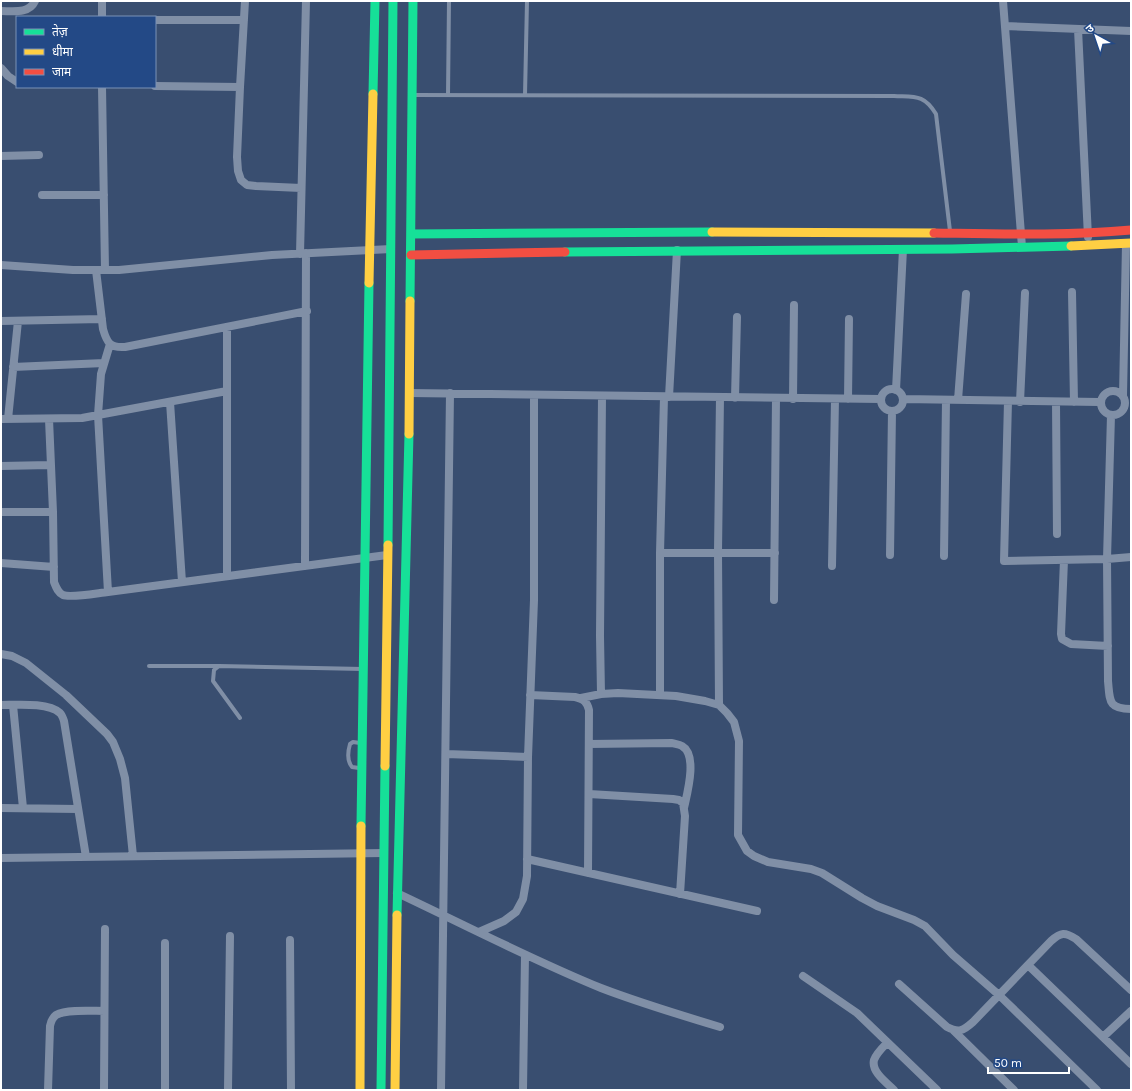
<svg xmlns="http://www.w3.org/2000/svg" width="1132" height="1091" font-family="Karla,'Noto Sans Devanagari',sans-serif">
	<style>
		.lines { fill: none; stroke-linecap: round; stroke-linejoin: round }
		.lane { stroke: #808fa6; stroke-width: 4 }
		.street { stroke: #808fa6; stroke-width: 8 }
		.fast { stroke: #16e098; stroke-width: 9 }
		.slow { stroke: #ffcf43; stroke-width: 9 }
		.jam { stroke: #f24e42; stroke-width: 9 }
	</style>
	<rect width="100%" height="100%" fill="#394e70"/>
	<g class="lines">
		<path class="lane" d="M 415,95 L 894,96 C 915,97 924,94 936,114 L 950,231
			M 448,95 L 449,1
			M 525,95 L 527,1
			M 149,666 L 219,666
			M 240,718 L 213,681 L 214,670 L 219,666 L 363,669
			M 359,768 L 352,767 C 347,761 348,751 350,744 L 353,742 L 360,743"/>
		<path class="street" d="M 102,1 L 102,17
			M 245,1 L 240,87 L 237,157 L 238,171 L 241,180 L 247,185 L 256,186 L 301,188
			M 1003,1 L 1022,247
			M 1,11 C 13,11 29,14 35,1
			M 155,20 L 244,20
			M 1005,26 L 1131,31
			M 1078,29 L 1088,237
			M 1,68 L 8,76 L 17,82
			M 155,86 L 240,87
			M 102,87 L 105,270
			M 1,156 L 39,155
			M 42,195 L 104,195
			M 300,254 L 306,1
			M 1,265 L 73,270 L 119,270 L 272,255 L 391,249
			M 96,270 L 103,329 C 107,343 110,348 125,347 L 307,311
			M 1072,292 L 1074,402
			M 1,321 L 102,319
			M 13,367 L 104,363
			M881 400a11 11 0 1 1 22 0a11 11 0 1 1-22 0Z
			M 896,390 L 903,249
			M1101 403a12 12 0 1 1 24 0a12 12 0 1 1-24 0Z
			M 409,393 L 881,399
			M 1123,396 L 1126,244
			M 669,397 L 677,250
			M 735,398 L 737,317
			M 793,399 L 794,305
			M 848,399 L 849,319
			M 903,399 L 1099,402
			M 958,400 L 966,294
			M 1008,401 L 1004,561 L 1107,559 L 1131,557
			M 170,402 L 182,582
			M 1020,402 L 1025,293
			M 1056,402 L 1057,534
			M 1111,415 L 1107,559 L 1108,681 C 1110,701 1108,709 1131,709
			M 1,419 L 82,418 L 227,391
			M 8,419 L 18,321
			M 49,419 L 53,512 L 54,582 C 56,587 58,593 63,595 C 71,598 98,593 108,592 L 387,555
			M 1,466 L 50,465
			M 1,512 L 53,512
			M 660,553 L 775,553
			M 890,555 L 892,411
			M 944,556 L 946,400
			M 1064,560 L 1061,634 L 1062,639 L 1071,644 L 1108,646
			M 1,563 L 54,567
			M 305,566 L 306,253
			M 832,566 L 835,399
			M 227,576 L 227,327
			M 108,592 L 98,415 L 101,374 L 110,344
			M 774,600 L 776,398
			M 1,654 L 12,656 L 26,663 L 66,695 L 107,734 L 113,742 L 120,759 L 125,778 L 133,856
			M 601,694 L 600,636 L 602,396
			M 530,695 L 575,697 C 584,699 587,702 589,710 L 588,873
			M 660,695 L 660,553 L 664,397
			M 581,698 L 601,694 L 618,693 L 676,696 L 705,701 L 719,705 L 727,713 L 734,722 L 739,741 L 738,835 L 747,851 L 754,856 L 768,862 L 811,869 L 822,873 L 862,898 L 877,906 L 914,920 L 925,926 L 953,955 L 999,995 L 1097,1090
			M 1,705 C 16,705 48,702 60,713 C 62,715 63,718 64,721 L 86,857
			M 13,705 L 23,808
			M 719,705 L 718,552 L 720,397
			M 589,744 L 672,743 C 675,744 679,744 682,746 C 698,755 687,794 684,808
			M 446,754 L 528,757
			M 589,794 L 673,799 L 679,800 L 683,803 L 685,816 L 680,894
			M 1,808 L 78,809
			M 1,858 L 384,853
			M 527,859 L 757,911
			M 397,893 C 465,925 532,960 601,988 C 640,1003 680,1015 720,1027
			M 479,932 L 504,921 L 516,912 L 523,899 L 527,876 L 528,757 L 534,600 L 534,395
			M 290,940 L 291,1090
			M 1028,965 L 1131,1064
			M 803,976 L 857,1013 L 937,1090
			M 899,984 L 947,1027 C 959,1033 963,1031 973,1022 L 1051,941 C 1061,932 1065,932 1076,939 L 1131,990
			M 953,1030 L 1014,1090
			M 1103,1037 L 1131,1011
			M 887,1043 C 883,1047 876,1054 874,1060 C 871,1072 887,1083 894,1090
			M 48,1090 L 50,1026 C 51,1021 52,1018 56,1015 C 67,1009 92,1011 104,1011
			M 104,1090 L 105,929
			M 165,1090 L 165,943
			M 228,1090 L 230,936
			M 441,1090 L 450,393
			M 523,1090 L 525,955"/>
		<path class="fast" d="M 373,94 L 375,1
			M 411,234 L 712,232
			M 565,252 L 952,249 L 1071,246
			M 410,301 L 413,1
			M 388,545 L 393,1
			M 361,826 L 369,283
			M 397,915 L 409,434
			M 381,1090 L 385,766"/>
		<path class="slow" d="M 712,232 L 934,233
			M 1071,246 L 1131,243
			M 369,283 L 373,94
			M 409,434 L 410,301
			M 385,766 L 388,545
			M 360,1090 L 361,826
			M 395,1090 L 397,915"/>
		<path class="jam" d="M 934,233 C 1000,234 1066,236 1131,230
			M 411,255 L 565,252"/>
	</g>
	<rect width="1132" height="1091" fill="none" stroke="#ffffff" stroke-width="4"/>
	<rect x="16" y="16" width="140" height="72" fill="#234986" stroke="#7b92b6"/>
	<rect x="24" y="29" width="20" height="6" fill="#16e098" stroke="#7b92b6"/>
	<text x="52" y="36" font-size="12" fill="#ffffff">तेज़</text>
	<rect x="24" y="49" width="20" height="6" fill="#ffcf43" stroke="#7b92b6"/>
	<text x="52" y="56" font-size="12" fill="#ffffff">धीमा</text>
	<rect x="24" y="69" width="20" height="6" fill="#f24e42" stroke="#7b92b6"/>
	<text x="52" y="76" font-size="12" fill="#ffffff">जाम</text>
	<g transform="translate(1096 36) rotate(320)" stroke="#234986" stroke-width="3" paint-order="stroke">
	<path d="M0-3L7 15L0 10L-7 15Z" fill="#ffffff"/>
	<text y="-6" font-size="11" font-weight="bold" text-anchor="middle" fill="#ffffff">उ</text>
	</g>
	<path d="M988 1067v6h81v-6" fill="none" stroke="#ffffff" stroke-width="2"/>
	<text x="994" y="1067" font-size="12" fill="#ffffff" stroke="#234986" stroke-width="3" paint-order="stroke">50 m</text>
</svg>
